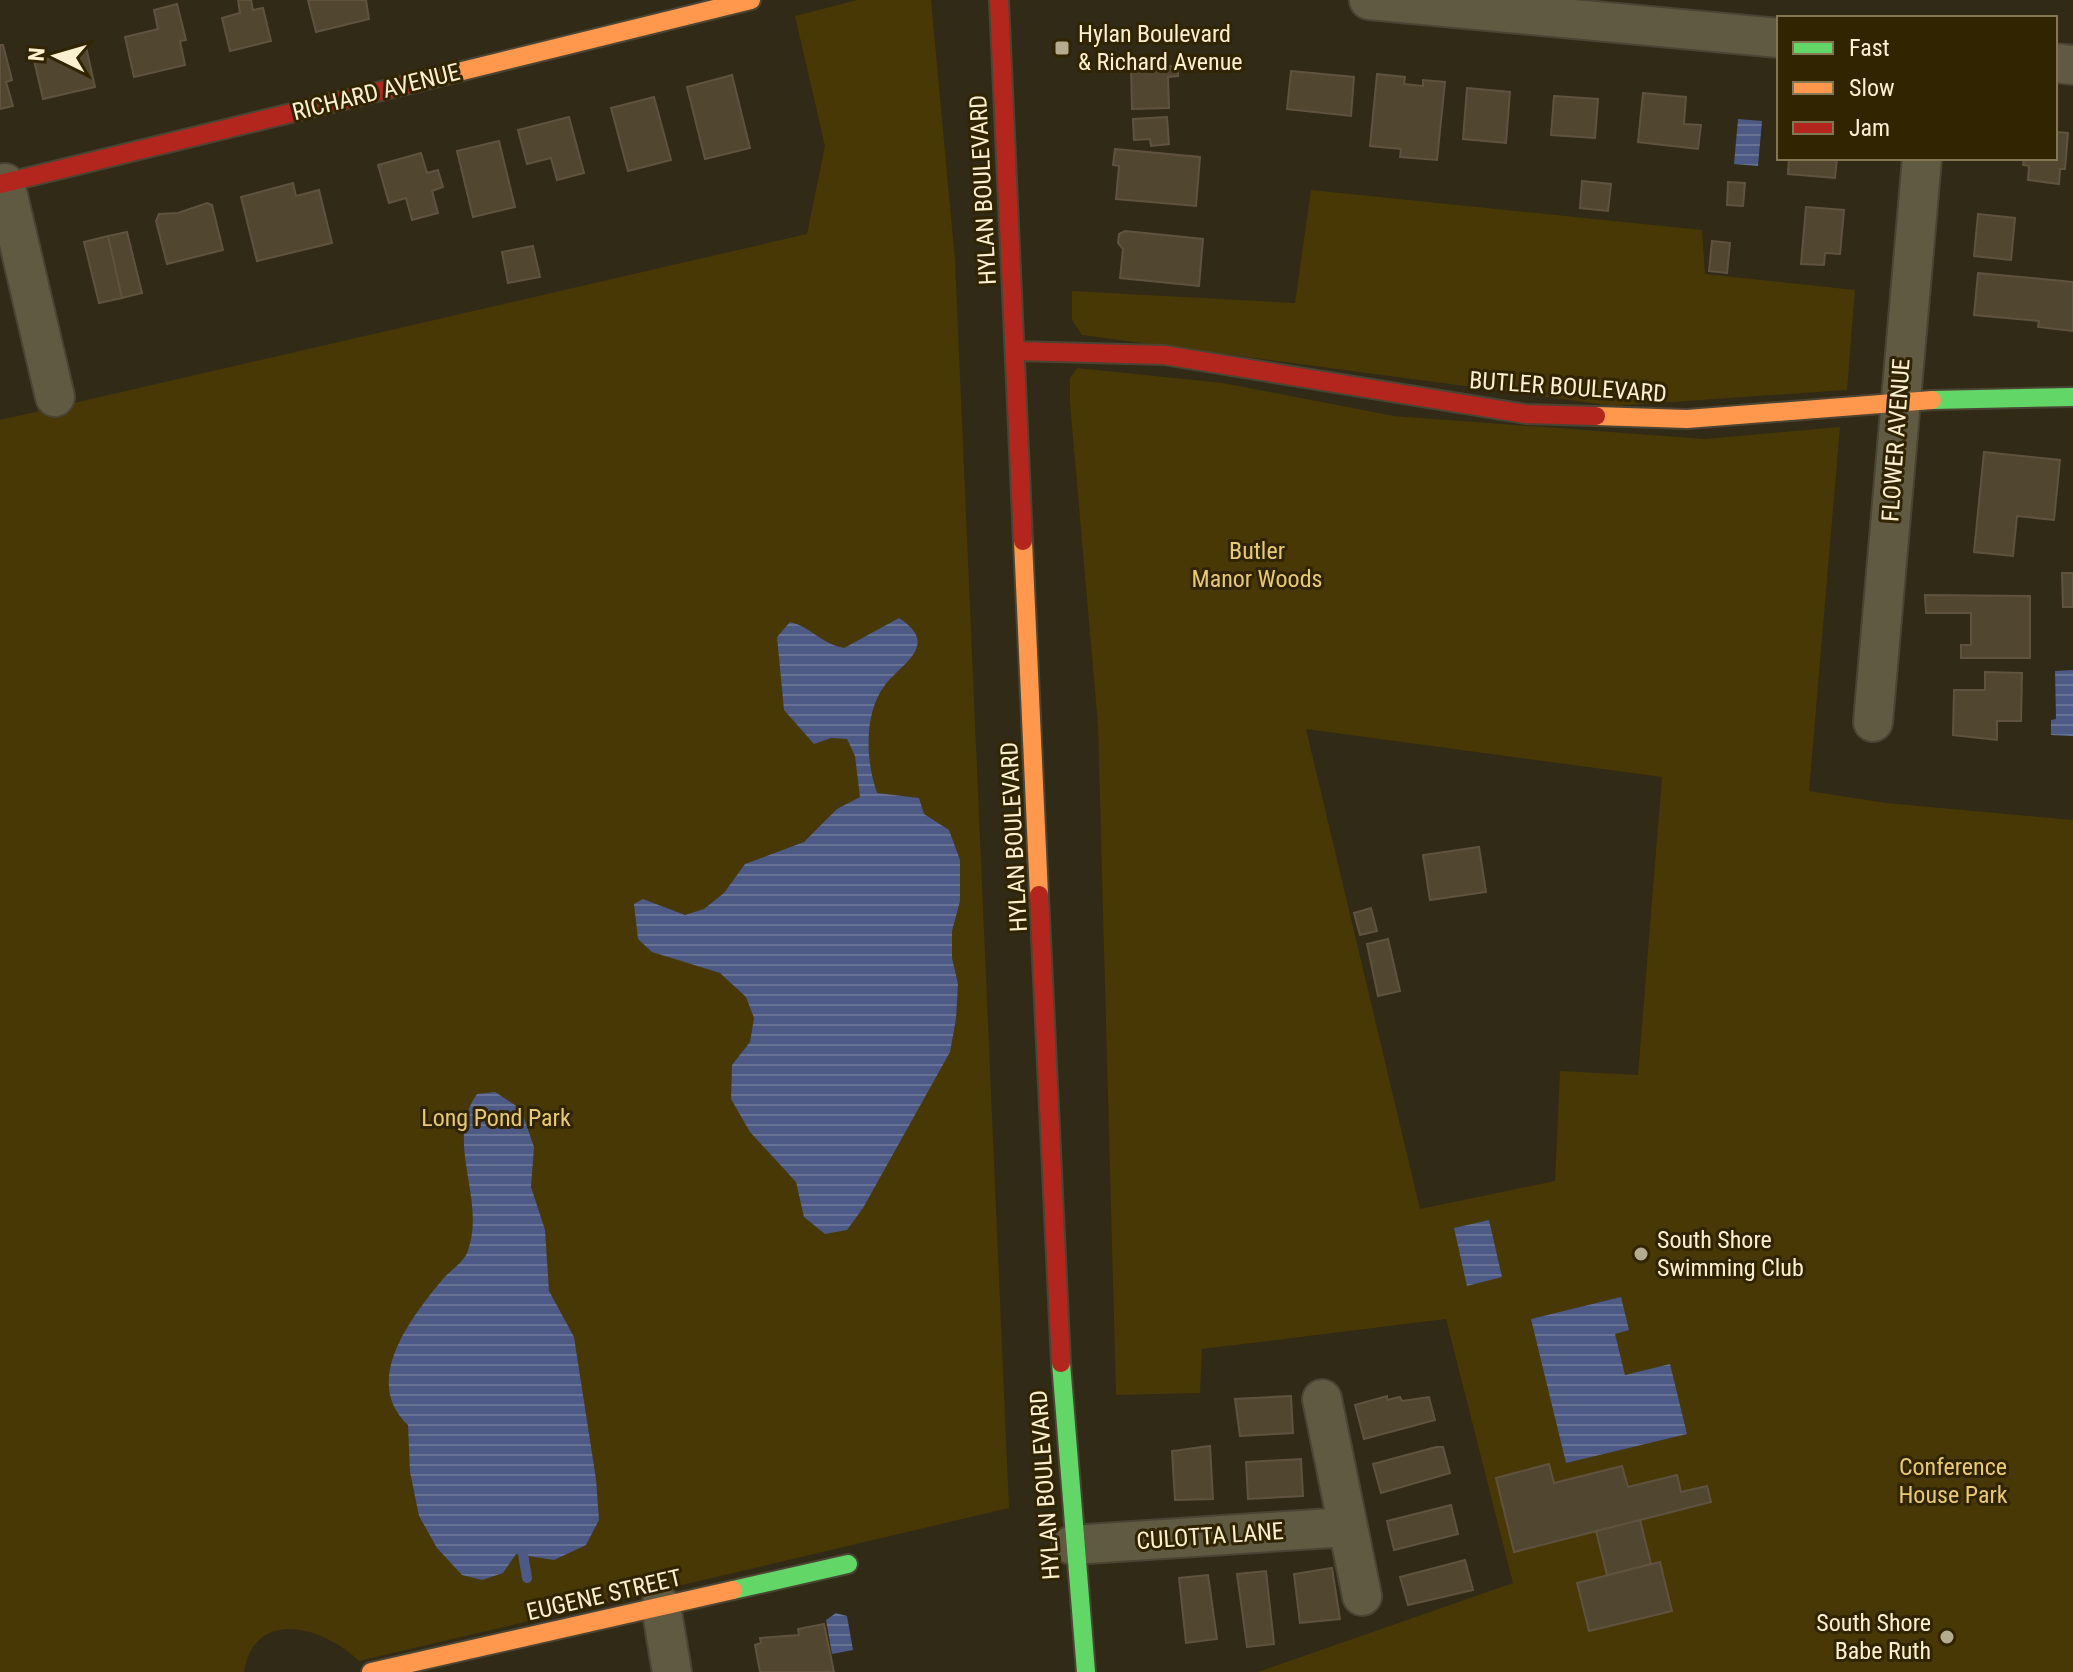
<svg xmlns="http://www.w3.org/2000/svg" width="2073" height="1672" font-family="'Roboto Condensed',sans-serif">
	<style>
		.green { fill: #473805; fill-rule: evenodd }
		.water { fill: url(#water-rules) }
		.lines { fill: none; stroke-linecap: round; stroke-linejoin: round }
		.stream { stroke: #4c5a85; stroke-width: 10 }
		.building { fill: #51462f; stroke: #5f5340; stroke-width: 2 }
		.street-casing { stroke: #494433; stroke-width: 42 }
		.fast-casing { stroke: #494433; stroke-width: 22 }
		.slow-casing { stroke: #494433; stroke-width: 22 }
		.jam-casing { stroke: #494433; stroke-width: 22 }
		.street { stroke: #615a43; stroke-width: 38 }
		.fast { stroke: #63d668; stroke-width: 18 }
		.slow { stroke: #ff974d; stroke-width: 18 }
		.jam { stroke: #b3261e; stroke-width: 18 }
		.poi-dot { fill: #b5ab8e; stroke: #312501; stroke-width: 3 }
		.labels { text-anchor: middle; stroke-width: 6; stroke-linejoin: round; paint-order: stroke }
		.poi-label { font-size: 24px; fill: #fcf0ce; stroke: #312501; text-anchor: start }
		.street-label { font-size: 24px; fill: #fcf0ce; stroke: #312501 }
		.park-label { font-size: 24px; fill: #e9ca74; stroke: #312501 }
	</style>
	<defs>
		<pattern id="water-rules" width="6" height="5" patternUnits="userSpaceOnUse" patternTransform="scale(2)"><rect width="6" height="5" fill="#4c5a85"/><path d="M0 2.5h6" fill="none" stroke="#677295"/></pattern>
	</defs>
	<rect width="100%" height="100%" fill="#312a16"/>
	<path class="green" d="M 857,0 L 931,0 L 955,260 L 1009,1508 L 359,1661 C 324,1627 255,1606 244,1672 L 0,1672 L 0,420 L 807,234 L 825,146 L 795,16 Z
		M 1311,190 L 1702,230 L 1705,274 L 1855,290 L 1847,390 L 1614,406 L 1082,335 L 1072,320 L 1072,291 L 1295,303 Z
		M 1077,368 L 1223,383 L 1394,416 L 1705,439 L 1840,427 L 1809,791 L 1886,803 L 2073,820 L 2073,1672 L 1258,1672 L 1513,1583 L 1446,1319 L 1202,1349 L 1200,1393 L 1116,1395 L 1098,725 L 1070,403 L 1070,378 ZM 1306,729 L 1662,777 L 1638,1075 L 1560,1071 L 1555,1181 L 1420,1209 Z"/>
	<path class="water" d="M 1738,119 L 1762,121 L 1758,166 L 1734,164 Z
		M 899,618 C 941,645 901,664 885,685 C 863,714 866,762 877,793 L 919,798 L 924,814 L 949,830 L 960,860 L 960,901 L 952,931 L 952,958 L 958,984 L 956,1019 L 950,1052 L 863,1208 L 847,1230 L 825,1234 L 804,1217 L 796,1182 L 750,1132 L 731,1099 L 732,1065 L 750,1042 L 754,1018 L 746,997 L 720,973 L 652,952 L 638,939 L 634,904 L 643,899 L 685,915 L 704,909 L 724,893 L 745,864 L 804,842 L 837,809 L 860,797 L 855,756 L 847,739 L 831,738 L 814,744 L 784,710 L 777,637 L 790,622 C 813,628 818,642 844,648 Z
		M 2073,670 L 2073,736 L 2051,735 L 2051,720 L 2056,719 L 2055,671 Z
		M 495,1092 L 521,1109 L 534,1147 L 531,1187 L 545,1230 L 549,1291 L 574,1337 L 596,1479 L 599,1520 L 586,1545 L 554,1560 L 516,1554 L 503,1573 L 482,1580 L 462,1575 L 437,1548 L 419,1516 L 410,1472 L 408,1425 C 361,1381 411,1318 442,1280 C 449,1271 462,1264 467,1253 C 488,1200 443,1142 477,1094 Z
		M 1489,1220 L 1502,1277 L 1467,1286 L 1454,1228 Z
		M 1621,1297 L 1629,1330 L 1615,1334 L 1625,1375 L 1670,1364 L 1687,1434 L 1566,1463 L 1531,1319 Z
		M 836,1613 L 847,1616 L 853,1650 L 832,1654 L 826,1620 Z"/>
	<g class="lines">
		<path class="stream" d="M 523,1554 L 527,1578"/>
	</g>
	<path class="building" d="M 238,0 L 251,0 L 253,10 L 263,8 L 271,41 L 230,51 L 222,18 L 240,13 Z
		M 308,0 L 366,0 L 369,19 L 316,32 Z
		M 177,4 L 186,40 L 180,41 L 185,65 L 134,77 L 125,37 L 158,29 L 154,10 Z
		M 0,45 L 3,45 L 12,80 L 6,82 L 13,106 L 0,109 Z
		M 86,47 L 95,87 L 43,99 L 34,60 Z
		M 1178,66 L 1178,76 L 1168,77 L 1169,108 L 1132,109 L 1131,67 Z
		M 1291,71 L 1354,77 L 1351,116 L 1287,109 Z
		M 1377,74 L 1405,77 L 1404,84 L 1423,86 L 1423,80 L 1445,82 L 1437,160 L 1400,157 L 1401,149 L 1370,146 Z
		M 732,75 L 750,148 L 705,159 L 687,87 Z
		M 1467,88 L 1510,92 L 1506,143 L 1463,139 Z
		M 1643,93 L 1686,97 L 1684,124 L 1701,125 L 1698,149 L 1638,142 Z
		M 1554,96 L 1598,99 L 1595,138 L 1551,135 Z
		M 654,97 L 671,160 L 628,171 L 611,108 Z
		M 569,117 L 584,173 L 557,180 L 551,158 L 527,164 L 518,130 Z
		M 1167,117 L 1169,144 L 1151,146 L 1150,139 L 1134,140 L 1133,119 Z
		M 2055,132 L 2068,133 L 2065,169 L 2060,169 L 2059,184 L 2028,180 L 2029,166 L 2023,165 L 2024,158 L 2055,158 Z
		M 499,141 L 515,207 L 473,217 L 457,151 Z
		M 1115,149 L 1200,157 L 1196,206 L 1116,199 L 1119,166 L 1113,165 Z
		M 421,153 L 427,173 L 438,170 L 443,187 L 432,191 L 438,213 L 412,220 L 406,198 L 389,203 L 378,165 Z
		M 1789,158 L 1837,158 L 1835,178 L 1788,174 Z
		M 1582,181 L 1611,184 L 1608,211 L 1580,208 Z
		M 1728,182 L 1745,183 L 1743,206 L 1727,205 Z
		M 293,183 L 296,196 L 319,190 L 332,243 L 257,261 L 241,197 Z
		M 207,203 L 212,205 L 223,250 L 167,264 L 156,221 L 159,214 L 178,213 Z
		M 1806,207 L 1844,210 L 1840,254 L 1825,253 L 1824,265 L 1801,264 Z
		M 1978,214 L 2015,218 L 2011,260 L 1974,256 Z
		M 1125,231 L 1203,239 L 1199,286 L 1120,278 L 1123,249 L 1118,243 L 1119,234 Z
		M 127,232 L 142,293 L 122,298 L 108,236 Z
		M 108,236 L 122,298 L 99,303 L 84,242 Z
		M 1712,241 L 1730,243 L 1727,273 L 1709,271 Z
		M 533,246 L 540,277 L 508,283 L 502,252 Z
		M 1978,273 L 2073,282 L 2073,331 L 2038,327 L 2039,321 L 1974,315 Z
		M 1984,452 L 2060,460 L 2054,520 L 2017,516 L 2013,556 L 1974,552 Z
		M 2062,573 L 2073,573 L 2073,607 L 2063,607 Z
		M 1925,595 L 2030,596 L 2030,658 L 1961,658 L 1961,645 L 1971,645 L 1971,613 L 1926,613 Z
		M 1985,672 L 2022,673 L 2021,721 L 1997,721 L 1997,740 L 1953,735 L 1954,690 L 1985,690 Z
		M 1479,847 L 1486,892 L 1430,900 L 1423,855 Z
		M 1371,908 L 1377,931 L 1360,935 L 1354,913 Z
		M 1388,939 L 1400,991 L 1378,996 L 1367,944 Z
		M 1291,1396 L 1293,1433 L 1240,1436 L 1235,1399 Z
		M 1387,1396 L 1387,1400 L 1400,1397 L 1402,1401 L 1429,1397 L 1435,1420 L 1364,1439 L 1355,1405 Z
		M 1210,1446 L 1213,1499 L 1175,1500 L 1172,1451 Z
		M 1436,1447 L 1443,1447 L 1450,1473 L 1381,1493 L 1373,1464 Z
		M 1301,1459 L 1303,1496 L 1248,1499 L 1246,1462 Z
		M 1549,1464 L 1554,1483 L 1622,1466 L 1628,1487 L 1677,1475 L 1681,1492 L 1707,1486 L 1711,1502 L 1514,1552 L 1496,1478 Z
		M 1451,1505 L 1458,1534 L 1394,1550 L 1387,1521 Z
		M 1640,1520 L 1651,1564 L 1607,1575 L 1596,1531 Z
		M 1465,1560 L 1473,1590 L 1408,1605 L 1400,1577 Z
		M 1660,1562 L 1672,1611 L 1589,1631 L 1577,1583 Z
		M 1332,1568 L 1340,1619 L 1300,1623 L 1294,1574 Z
		M 1266,1571 L 1274,1644 L 1247,1647 L 1237,1574 Z
		M 1208,1575 L 1217,1639 L 1186,1643 L 1179,1578 Z
		M 824,1624 L 834,1672 L 760,1672 L 755,1645 L 761,1643 L 760,1638 L 799,1635 L 798,1629 Z"/>
	<g class="lines">
		<g class="street-casing">
			<path id="street" d="M 1369,0 L 1779,38
				M 2055,63 L 2073,65
				M 5,183 L 55,397
				M 1873,722 L 1922,158
				M 1322,1399 L 1362,1596
				M 1072,1545 L 1347,1527
				M 661,1606 L 672,1672"/>
		</g>
		<g class="fast-casing">
			<path id="fast" d="M 1932,400 L 2073,397
				M 1061,1363 L 1086,1672
				M 733,1590 L 848,1564"/>
		</g>
		<g class="slow-casing">
			<path id="slow" d="M 430,79 L 751,0
				M 1596,416 L 1687,419 L 1932,400
				M 1023,541 L 1039,895
				M 371,1672 L 733,1590"/>
		</g>
		<g class="jam-casing">
			<path id="jam" d="M 999,0 L 1023,541
				M 0,184 L 430,79
				M 1015,351 L 1164,355 L 1526,414 L 1596,416
				M 1039,895 L 1061,1363"/>
		</g>
		<use href="#street" class="street"/>
		<use href="#fast" class="fast"/>
		<use href="#slow" class="slow"/>
		<use href="#jam" class="jam"/>
	</g>
	<g class="poi-dot">
		<rect x="1054" y="40" width="16" height="16" rx="4"/>
		<circle cx="1641" cy="1254" r="8"/>
		<circle cx="1947" cy="1637" r="8"/>
	</g>
	<g class="labels">
		<g class="poi-label">
			<text x="1078" y="42">Hylan Boulevard<tspan x="1078" dy="28">&amp; Richard Avenue</tspan></text>
			<text x="1657" y="1248">South Shore<tspan x="1657" dy="28">Swimming Club</tspan></text>
			<text x="1931" y="1631" text-anchor="end">South Shore<tspan x="1931" dy="28">Babe Ruth</tspan></text>
		</g>
		<g class="street-label">
			<text transform="translate(376 92) rotate(-14)" y="8">RICHARD AVENUE</text>
			<text transform="translate(983 190) rotate(-93)" y="8">HYLAN BOULEVARD</text>
			<text transform="translate(1568 387) rotate(4)" y="8">BUTLER BOULEVARD</text>
			<text transform="translate(1896 440) rotate(-86)" y="8">FLOWER AVENUE</text>
			<text transform="translate(1014 837) rotate(-93)" y="8">HYLAN BOULEVARD</text>
			<text transform="translate(1045 1485) rotate(-94)" y="8">HYLAN BOULEVARD</text>
			<text transform="translate(1210 1536) rotate(-4)" y="8">CULOTTA LANE</text>
			<text transform="translate(604 1595) rotate(-13)" y="8">EUGENE STREET</text>
		</g>
		<g class="park-label">
			<text x="1257" y="559">Butler<tspan x="1257" dy="28">Manor Woods</tspan></text>
			<text x="496" y="1126">Long Pond Park</text>
			<text x="1953" y="1475">Conference<tspan x="1953" dy="28">House Park</tspan></text>
		</g>
	</g>
	<rect x="1777" y="16" width="280" height="144" fill="#312501" stroke="#827653" stroke-width="2"/>
	<rect x="1793" y="42" width="40" height="12" fill="#63d668" stroke="#827653" stroke-width="2"/>
	<text x="1849" y="56" font-size="24" fill="#fcf0ce">Fast</text>
	<rect x="1793" y="82" width="40" height="12" fill="#ff974d" stroke="#827653" stroke-width="2"/>
	<text x="1849" y="96" font-size="24" fill="#fcf0ce">Slow</text>
	<rect x="1793" y="122" width="40" height="12" fill="#b3261e" stroke="#827653" stroke-width="2"/>
	<text x="1849" y="136" font-size="24" fill="#fcf0ce">Jam</text>
	<g transform="translate(56 56) rotate(275)" stroke="#312501" stroke-width="6" paint-order="stroke">
	<path d="M0-6L14 30L0 20L-14 30Z" fill="#fcf0ce"/>
	<text y="-12" font-size="22" font-weight="bold" text-anchor="middle" fill="#fcf0ce">N</text>
	</g>
</svg>
